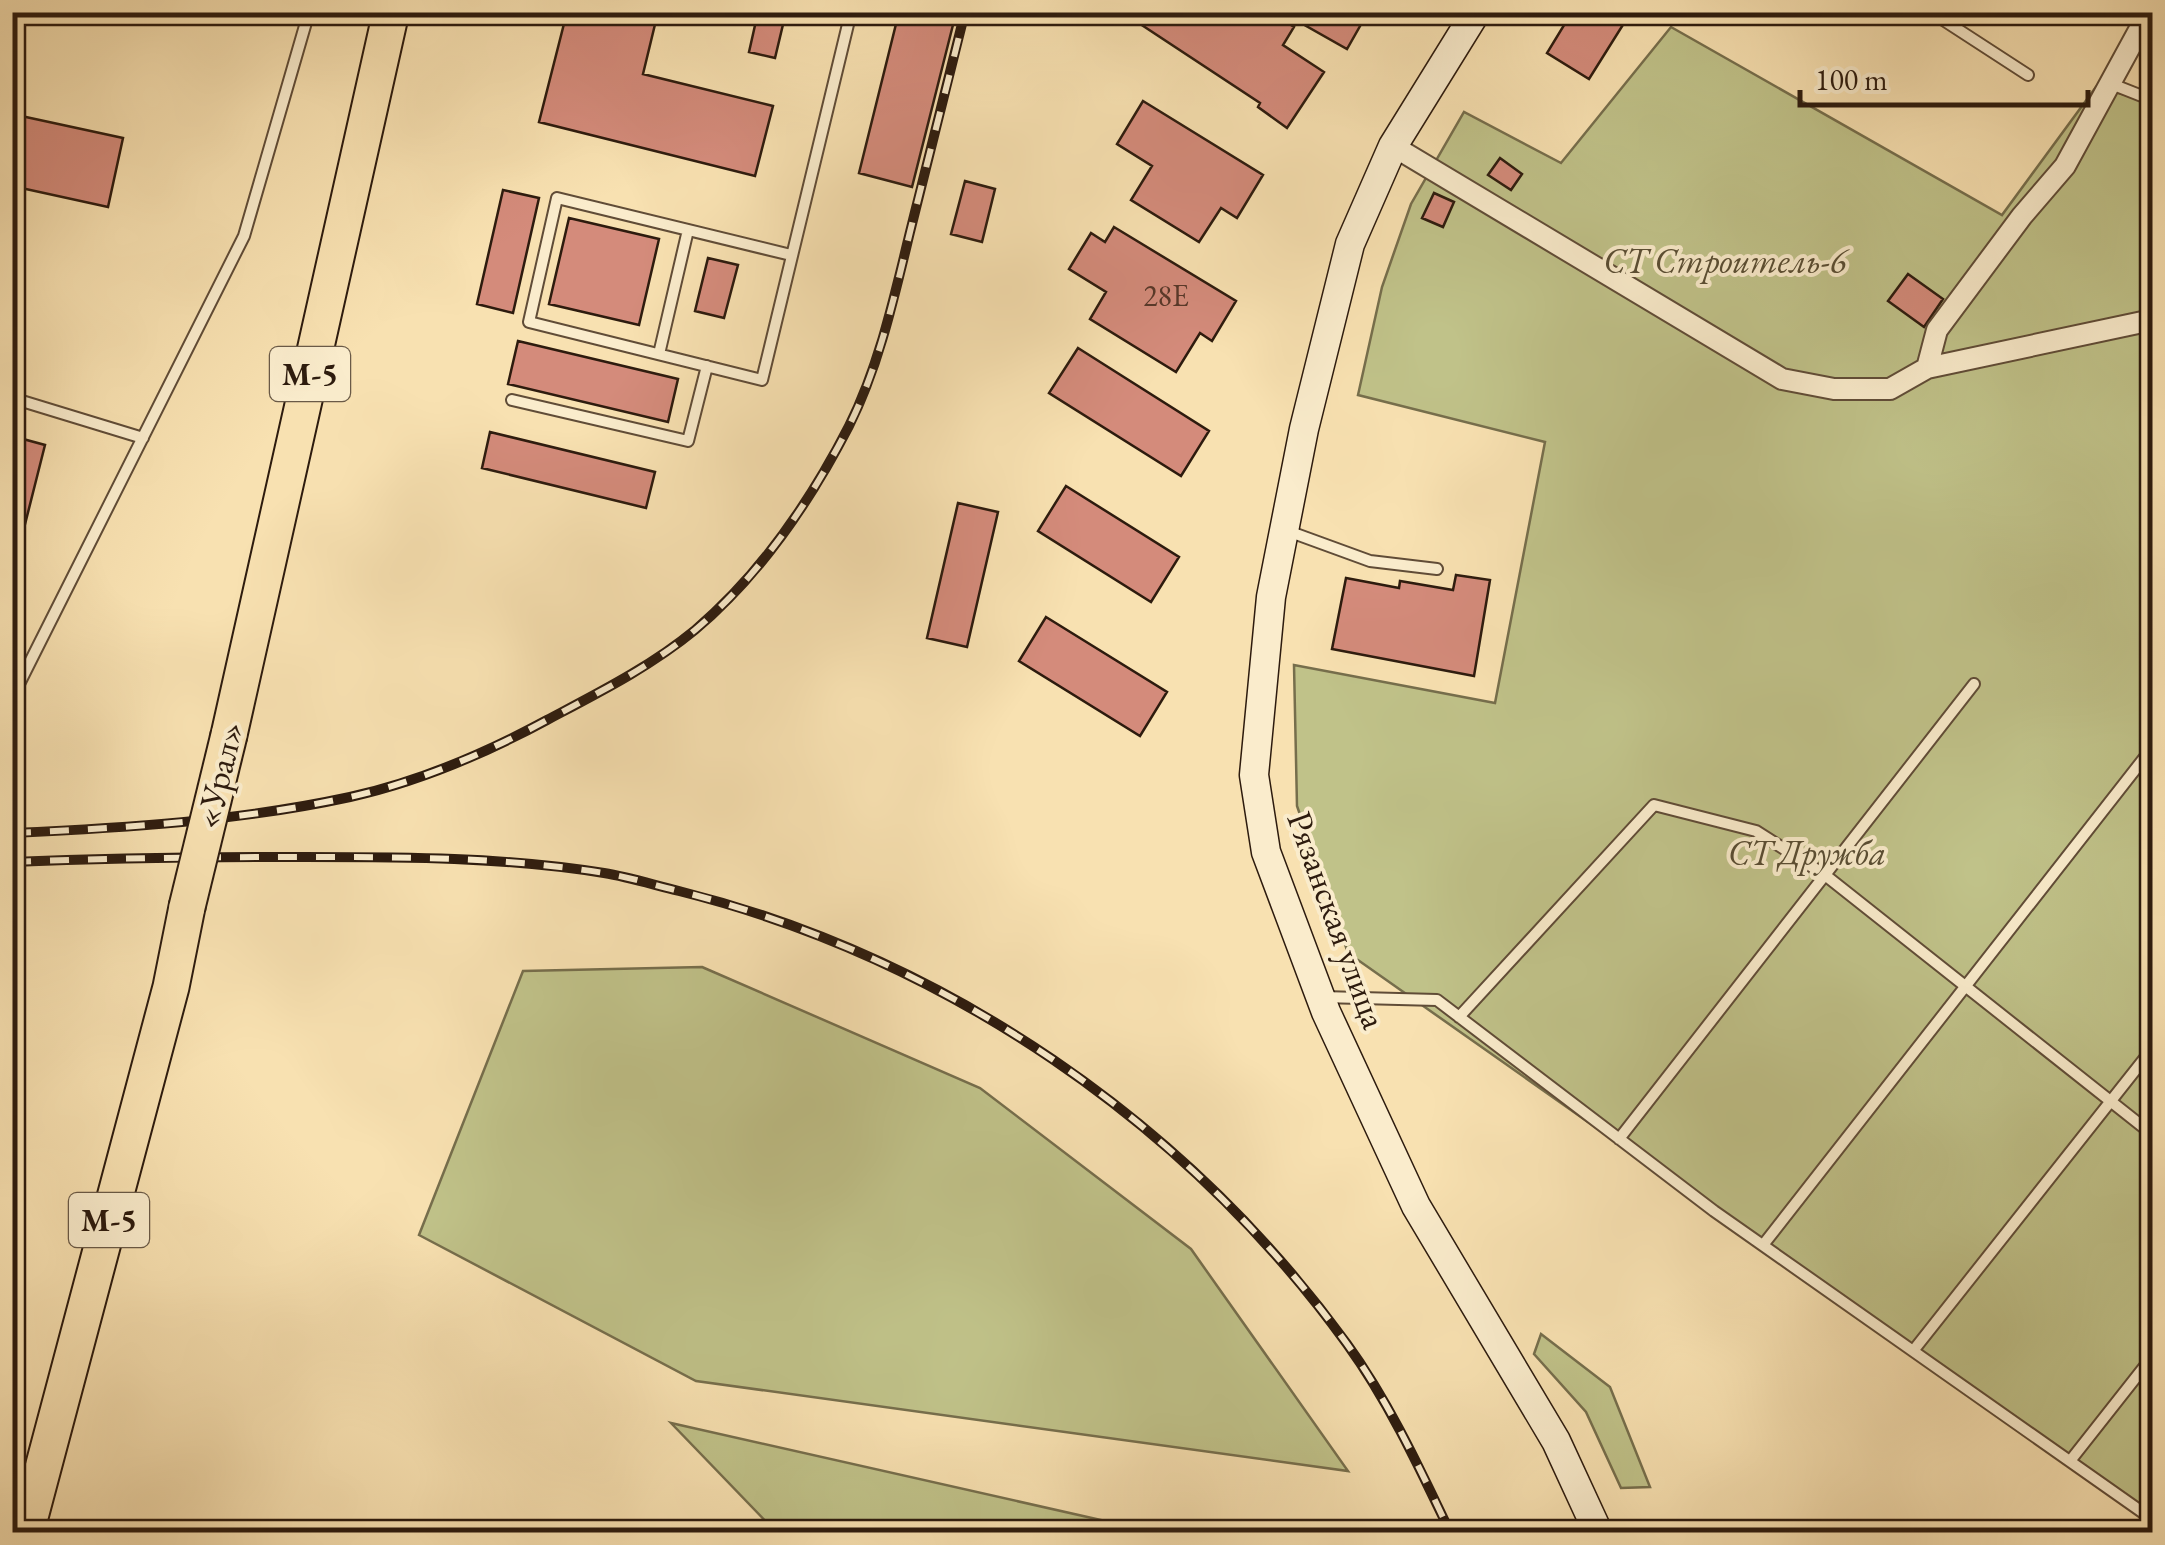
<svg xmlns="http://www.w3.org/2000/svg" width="2165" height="1545" font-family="'EB Garamond',serif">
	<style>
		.green { fill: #c0c289; stroke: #766e4c; stroke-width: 2.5 }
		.building { fill: #d48b7b; stroke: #2d1b0e; stroke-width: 2.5 }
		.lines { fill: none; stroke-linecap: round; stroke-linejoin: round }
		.lane-casing { stroke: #604c37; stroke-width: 14 }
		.street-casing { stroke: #604c37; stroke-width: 24 }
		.secondary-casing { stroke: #2d1b0e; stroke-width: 31 }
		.highway-casing { stroke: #2d1b0e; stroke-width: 39 }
		.lane { stroke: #faeccc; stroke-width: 10 }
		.street { stroke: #faeccc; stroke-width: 20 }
		.secondary { stroke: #faeccc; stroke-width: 28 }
		.highway { stroke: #f8e1b1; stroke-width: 35 }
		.rail-casing { stroke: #2d1b0e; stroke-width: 10 }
		.rail { stroke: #faeccc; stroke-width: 6; stroke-dasharray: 19; stroke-linecap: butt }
		.highway-bridge-casing { stroke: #2d1b0e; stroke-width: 39; stroke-linecap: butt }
		.highway-bridge { stroke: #f8e1b1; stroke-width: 35 }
		.labels { text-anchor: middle; stroke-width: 8; stroke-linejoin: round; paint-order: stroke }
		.number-label { font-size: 30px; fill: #573729 }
		.shield { fill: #faeccc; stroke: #6a5a47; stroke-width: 2.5 }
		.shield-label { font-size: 32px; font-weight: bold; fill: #2d1b0e }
		.park-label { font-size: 35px; font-style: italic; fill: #594d33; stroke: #faeccc }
		.street-label { font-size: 35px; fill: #2d1b0e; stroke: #faeccc }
	</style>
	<rect width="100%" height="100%" fill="#f8e1b1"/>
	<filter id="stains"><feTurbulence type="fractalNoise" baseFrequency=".002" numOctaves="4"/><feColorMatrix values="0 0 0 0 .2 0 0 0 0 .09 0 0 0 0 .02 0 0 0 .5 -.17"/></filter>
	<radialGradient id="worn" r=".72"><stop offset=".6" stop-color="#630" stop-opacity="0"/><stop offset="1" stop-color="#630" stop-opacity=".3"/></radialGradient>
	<path class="green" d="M 1671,27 L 2002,215 L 2096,87 L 2152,102 L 2152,1519 L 1348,953 L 1297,806 L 1294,665 L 1495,703 L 1545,442 L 1358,395 L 1382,287 L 1411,204 L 1464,112 L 1561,163 Z
		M 702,967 L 980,1088 L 1191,1249 L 1348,1471 L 696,1381 L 419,1235 L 523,971 Z
		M 1541,1334 L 1610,1387 L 1650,1487 L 1621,1488 L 1586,1412 L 1534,1354 Z
		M 671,1423 L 1154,1532 L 776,1532 Z"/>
	<path class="building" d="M 567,12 L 658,12 L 643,74 L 773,106 L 755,176 L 539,122 Z
		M 758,12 L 786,12 L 775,58 L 749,52 Z
		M 899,12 L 937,12 L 955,17 L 912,187 L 859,173 Z
		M 1122,12 L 1271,12 L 1294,27 L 1283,45 L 1324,72 L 1287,128 L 1258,107 L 1260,103 Z
		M 1307,12 L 1368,12 L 1347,49 L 1301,23 Z
		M 1572,12 L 1631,12 L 1589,79 L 1547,53 Z
		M 1143,101 L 1263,175 L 1237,218 L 1221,208 L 1199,242 L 1131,200 L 1152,166 L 1117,144 Z
		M 12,114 L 123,138 L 108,207 L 12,186 Z
		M 1500,158 L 1522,174 L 1511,190 L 1488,175 Z
		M 965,181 L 995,189 L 982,242 L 951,234 Z
		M 503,190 L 539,198 L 513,313 L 477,304 Z
		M 1434,193 L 1454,202 L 1443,227 L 1422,218 Z
		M 569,218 L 659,239 L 639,325 L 549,304 Z
		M 1114,227 L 1236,301 L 1212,341 L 1200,333 L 1176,372 L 1090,319 L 1106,292 L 1069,269 L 1091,233 L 1105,242 Z
		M 708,258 L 738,265 L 724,318 L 695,311 Z
		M 1908,274 L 1943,299 L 1924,327 L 1888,301 Z
		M 518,341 L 678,379 L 668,422 L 508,384 Z
		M 1078,348 L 1209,431 L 1181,476 L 1049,393 Z
		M 490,432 L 655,472 L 646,508 L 482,468 Z
		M 12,436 L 45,445 L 18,552 L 12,551 Z
		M 1066,486 L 1179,557 L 1151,602 L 1038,531 Z
		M 958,503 L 998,512 L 967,647 L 927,638 Z
		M 1456,575 L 1490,580 L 1474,676 L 1332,649 L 1346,578 L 1399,588 L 1400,581 L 1453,590 Z
		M 1046,617 L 1167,692 L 1140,736 L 1019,661 Z"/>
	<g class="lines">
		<g class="lane-casing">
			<path id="lane" d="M 1931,12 L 2028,75
				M 2109,83 L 2152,100
				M 791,255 L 557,198 L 529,322 L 762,380 L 851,12
				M 659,354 L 688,230
				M 12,398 L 143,438
				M 512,400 L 688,441 L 707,366
				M 1285,530 L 1370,561 L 1437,569
				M 12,679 L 20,682 L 244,236 L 309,12
				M 1322,997 L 1437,1000 L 1714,1211 L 2152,1519
				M 1459,1017 L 1654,805 L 1756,831 L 1825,875 L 2152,1134
				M 1619,1139 L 1974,684
				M 1763,1245 L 2152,748
				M 1913,1351 L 2152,1049
				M 2070,1461 L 2152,1357"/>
		</g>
		<g class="street-casing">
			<path id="street" d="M 1393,146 L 1782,379 L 1834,389 L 1890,389 L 1927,368 L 2152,320
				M 1927,368 L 1937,330 L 2022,216 L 2065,166 L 2149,12"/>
		</g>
		<g class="secondary-casing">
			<path id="secondary" d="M 1476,12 L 1393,146 L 1350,244 L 1304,429 L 1271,597 L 1254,775 L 1266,852 L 1326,1012 L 1416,1206 L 1556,1441 L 1598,1532"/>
		</g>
		<g class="highway-casing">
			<path id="highway" d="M 229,735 L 391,12
				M 26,1532 L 171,987 L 187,907"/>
		</g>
		<use href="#lane" class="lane"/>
		<use href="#street" class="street"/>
		<use href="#secondary" class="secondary"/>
		<use href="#highway" class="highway"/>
		<g class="rail-casing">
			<path id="rail" d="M 12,833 C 125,828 239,821 350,797 C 418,782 486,753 547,720 C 598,693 650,667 695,630 C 760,575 810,502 849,426 C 879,366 894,298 910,232 C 928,159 947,86 965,12
				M 12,862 C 110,858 207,857 304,857 C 405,857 504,857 604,873 C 629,877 654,885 679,891 C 946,958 1186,1122 1347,1344 C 1389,1402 1420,1469 1450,1532"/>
		</g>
		<use href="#rail" class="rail"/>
		<g class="highway-bridge-casing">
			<path id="highway-bridge" d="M 187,907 L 229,735"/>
		</g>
		<use href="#highway-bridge" class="highway-bridge"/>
	</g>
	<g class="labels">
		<g class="number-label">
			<text x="1166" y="306">28Е</text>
		</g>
		<g class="shield">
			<rect x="270" y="347" width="80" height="54" rx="8"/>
			<rect x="69" y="1193" width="80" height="54" rx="8"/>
		</g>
		<g class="shield-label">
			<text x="310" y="385">М-5</text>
			<text x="109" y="1231">М-5</text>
		</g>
		<g class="park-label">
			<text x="1725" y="273">СТ Строитель-6</text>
			<text x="1807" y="865">СТ Дружба</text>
		</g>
		<g class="street-label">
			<text transform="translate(219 775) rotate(-76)" y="12">«Урал»</text>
			<text transform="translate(1337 920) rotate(70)" y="12">Рязанская улица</text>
		</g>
	</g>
	<rect width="2165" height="1545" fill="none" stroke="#f8e1b1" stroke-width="50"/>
	<rect x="15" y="15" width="2135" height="1515" fill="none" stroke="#2d1b0e" stroke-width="5"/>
	<rect x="25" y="25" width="2115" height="1495" fill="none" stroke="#2d1b0e" stroke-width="2.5"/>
	<path d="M1800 90v15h288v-15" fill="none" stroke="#2d1b0e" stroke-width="5"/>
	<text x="1815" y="90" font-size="30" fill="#2d1b0e" stroke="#faeccc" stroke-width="8" paint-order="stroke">100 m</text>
	<rect width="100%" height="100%" filter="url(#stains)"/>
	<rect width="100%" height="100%" fill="url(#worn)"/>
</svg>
